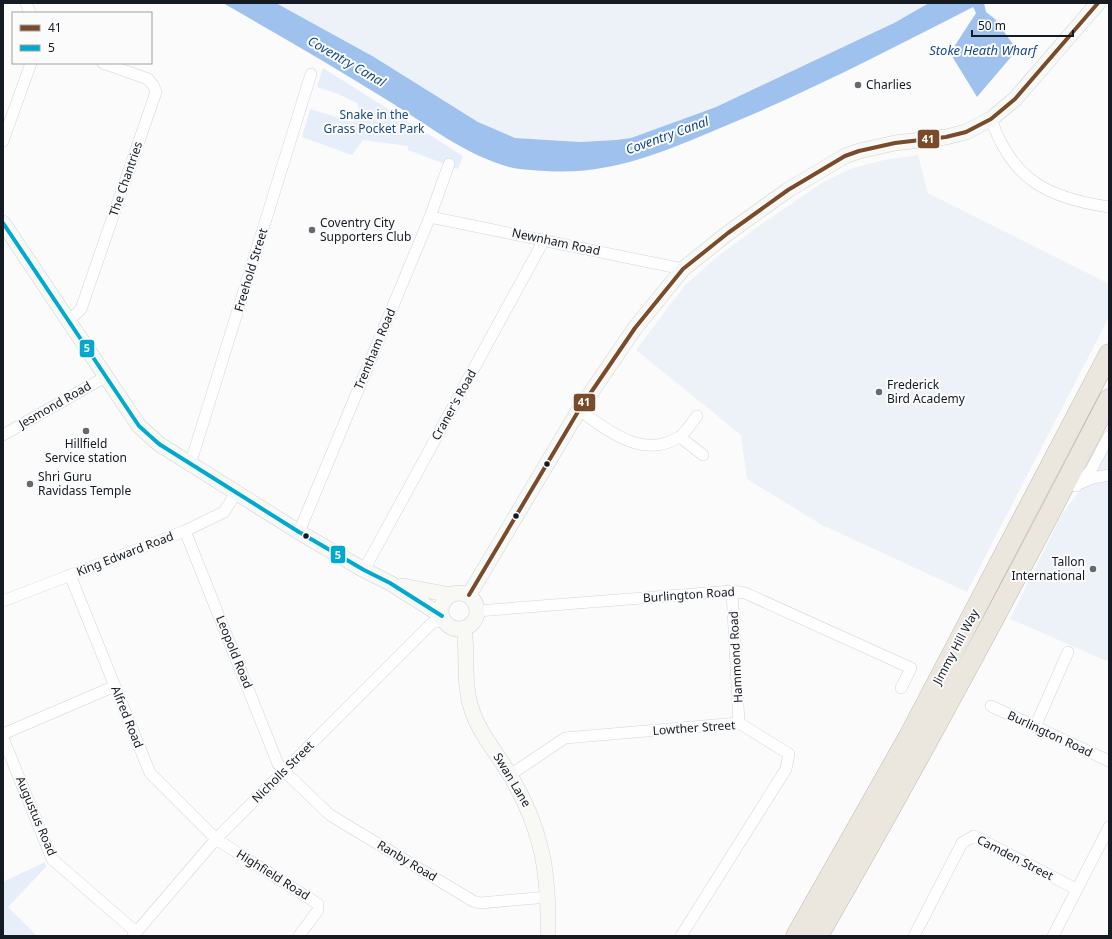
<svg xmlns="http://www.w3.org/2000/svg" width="1112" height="939" font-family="'Noto Sans',sans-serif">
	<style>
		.built { fill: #edf2f9 }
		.green { fill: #e6eefa }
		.water { fill: #9ec2ed }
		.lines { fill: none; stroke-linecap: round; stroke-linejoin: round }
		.street-casing { stroke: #d0d4d8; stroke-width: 12 }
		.secondary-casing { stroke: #d0d4d8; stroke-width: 16 }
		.highway-casing { stroke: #bdb8b0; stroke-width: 21 }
		.street { stroke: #fefefe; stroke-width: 11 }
		.secondary { stroke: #f8f8f5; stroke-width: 15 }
		.highway { stroke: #ebe7de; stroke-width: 20 }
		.bus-1-casing { stroke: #fbfbfb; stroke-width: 7 }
		.bus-2-casing { stroke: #fbfbfb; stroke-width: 7 }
		.bus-1 { stroke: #7a4b2a; stroke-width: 4 }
		.bus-2 { stroke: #00a9ce; stroke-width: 4 }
		.poi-dot { fill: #65696f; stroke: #fbfbfb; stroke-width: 1.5 }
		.bus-dot { fill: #141b23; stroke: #fbfbfb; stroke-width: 1.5 }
		.labels { text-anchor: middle; stroke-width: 4; stroke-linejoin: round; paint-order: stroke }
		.poi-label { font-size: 12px; fill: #141b23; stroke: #fbfbfb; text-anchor: start }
		.park-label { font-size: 12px; fill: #194c84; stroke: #fbfbfb }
		.street-label { font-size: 12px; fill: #141b23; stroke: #fbfbfb }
		.water-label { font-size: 13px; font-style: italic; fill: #184b84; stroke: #fbfbfb }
		.line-badge { stroke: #fbfbfb; stroke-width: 1.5 }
		.badge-label { font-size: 11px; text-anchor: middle; font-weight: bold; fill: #fff }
	</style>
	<rect width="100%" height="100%" fill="#fbfbfb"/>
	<path class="built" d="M 276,3 L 929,3 L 894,23 L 716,107 L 631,138 L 616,140 L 580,142 L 515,138 L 478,122 L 374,57 Z
		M 918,155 L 928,193 L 1109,284 L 1109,317 L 967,592 L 822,525 L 747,479 L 741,435 L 636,350 L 685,285 L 717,257 L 756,228 L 823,182 L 853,168 L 884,160 Z
		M 1109,448 L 1109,662 L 1010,619 L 1062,514 L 1096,470 Z"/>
	<path class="green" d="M 323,68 L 463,156 L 458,169 L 408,150 L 408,146 L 363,140 L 352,155 L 302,137 L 310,109 L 353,122 L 359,109 L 357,103 L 338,94 L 317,87 Z
		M 45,862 L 46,867 L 8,907 L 35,934 L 34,936 L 3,936 L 3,882 Z"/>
	<path class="water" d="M 223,3 L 276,3 L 374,57 L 478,122 L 515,138 L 580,142 L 616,140 L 631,138 L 716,107 L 894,23 L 929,3 L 984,3 L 986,12 L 995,19 L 1017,50 L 977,97 L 950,53 L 976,13 L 973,7 C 895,47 818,87 737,121 C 675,147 615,176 546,171 C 533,170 521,170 509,167 C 466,155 429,126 392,103 C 336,68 280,36 223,3 Z"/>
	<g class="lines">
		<g class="street-casing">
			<path id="street" d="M 26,3 L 30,13
				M 991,119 C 1012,180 1048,198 1109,207
				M 3,141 L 31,63
				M 430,217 L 683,269
				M 69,320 L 81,309 L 156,92 L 153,85 L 148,79 L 103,63
				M 579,410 C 607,430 643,460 679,437 C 686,433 692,422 697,416
				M 3,435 L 107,376
				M 680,437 L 703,455
				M 190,465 L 311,74
				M 1081,483 L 1092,478 L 1109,475
				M 1076,486 L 1091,470 L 1109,436
				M 185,531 L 278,764 L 284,771 L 330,815 L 473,901 L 480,903 L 548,897
				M 299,532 L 430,217 L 449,164
				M 364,570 L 544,240
				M 70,575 L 150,773 L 216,839 L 318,904 L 318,910 L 299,936
				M 732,591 L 739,723
				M 3,601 L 185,531 L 224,512 L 236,493
				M 477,611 L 732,591 L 745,593 L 911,668 L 901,688
				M 991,706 L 1109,761
				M 1035,727 L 1068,652
				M 3,734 L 115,686
				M 3,738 L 52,859 L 136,932
				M 510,775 L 565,738 L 739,723 L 789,754 L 786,769 L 681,936
				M 133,936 L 216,839 L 432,623 L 444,620
				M 914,936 L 962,843 L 974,836 L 1076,889
				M 1053,936 L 1109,827"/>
		</g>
		<g class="secondary-casing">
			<path id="secondary" d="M 3,223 L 139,426 L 159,444 L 299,532 L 364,570 L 390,583 L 442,616
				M 403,586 L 451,595
				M441 611a18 18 0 1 1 36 0a18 18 0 1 1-36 0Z
				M 469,595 L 579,410 L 635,328 L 683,269 L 728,233 L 788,190 L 845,156 L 859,151 L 895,143 L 946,137 L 966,132 L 991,119 L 1015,99 L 1098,3
				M 464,628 C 468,654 463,682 471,707 C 478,732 497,753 510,775 C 543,830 549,874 548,936"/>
		</g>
		<g class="highway-casing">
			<path id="highway" d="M 796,936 L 908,738 L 1109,354
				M 818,936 C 920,759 1016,580 1109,399"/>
		</g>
		<use href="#street" class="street"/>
		<use href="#secondary" class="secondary"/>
		<use href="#highway" class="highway"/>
		<g class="bus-1-casing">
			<path id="bus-1" d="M 469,595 L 579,410 L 635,328 L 683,269 L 728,233 L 788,190 L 845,156 L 859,151 L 895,143 L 946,137 L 966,132 L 991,119 L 1015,99 L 1098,3"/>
		</g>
		<g class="bus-2-casing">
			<path id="bus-2" d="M 3,223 L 139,426 L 159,444 L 299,532 L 364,570 L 390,583 L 442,616"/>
		</g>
		<use href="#bus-1" class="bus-1"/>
		<use href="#bus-2" class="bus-2"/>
	</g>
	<g class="poi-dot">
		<circle cx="858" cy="85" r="4"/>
		<circle cx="312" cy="230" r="4"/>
		<circle cx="879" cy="392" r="4"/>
		<circle cx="86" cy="431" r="4"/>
		<circle cx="30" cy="484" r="4"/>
		<circle cx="1093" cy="569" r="4"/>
	</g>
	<g class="bus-dot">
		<circle cx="547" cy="464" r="3.5"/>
		<circle cx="516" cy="516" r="3.5"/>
		<circle cx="306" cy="536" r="3.5"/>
	</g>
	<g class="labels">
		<g class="poi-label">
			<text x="866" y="89">Charlies</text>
			<text x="320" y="227">Coventry City<tspan x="320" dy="14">Supporters Club</tspan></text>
			<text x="887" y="389">Frederick<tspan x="887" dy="14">Bird Academy</tspan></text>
			<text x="86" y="448" text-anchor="middle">Hillfield<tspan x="86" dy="14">Service station</tspan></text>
			<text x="38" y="481">Shri Guru<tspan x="38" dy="14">Ravidass Temple</tspan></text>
			<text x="1085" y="566" text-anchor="end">Tallon<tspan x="1085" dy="14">International</tspan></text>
		</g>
		<g class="park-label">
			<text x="374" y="119">Snake in the<tspan x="374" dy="14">Grass Pocket Park</tspan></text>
		</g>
		<g class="street-label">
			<text transform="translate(126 179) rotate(-71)" y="4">The Chantries</text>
			<text transform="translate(556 242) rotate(12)" y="4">Newnham Road</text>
			<text transform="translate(251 270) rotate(-73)" y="4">Freehold Street</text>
			<text transform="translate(375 349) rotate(-67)" y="4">Trentham Road</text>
			<text transform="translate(55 405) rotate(-30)" y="4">Jesmond Road</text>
			<text transform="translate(454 405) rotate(-61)" y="4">Craner's Road</text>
			<text transform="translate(125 554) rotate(-21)" y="4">King Edward Road</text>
			<text transform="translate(689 595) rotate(-4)" y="4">Burlington Road</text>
			<text transform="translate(956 647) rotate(-62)" y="4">Jimmy Hill Way</text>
			<text transform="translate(234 652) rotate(68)" y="4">Leopold Road</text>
			<text transform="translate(736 657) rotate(-93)" y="4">Hammond Road</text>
			<text transform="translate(127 717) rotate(68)" y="4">Alfred Road</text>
			<text transform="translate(694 728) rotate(-4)" y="4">Lowther Street</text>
			<text transform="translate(1050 734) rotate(25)" y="4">Burlington Road</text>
			<text transform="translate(283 772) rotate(-45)" y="4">Nicholls Street</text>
			<text transform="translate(512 780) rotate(59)" y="4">Swan Lane</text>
			<text transform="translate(36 816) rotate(67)" y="4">Augustus Road</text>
			<text transform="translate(1015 858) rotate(27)" y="4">Camden Street</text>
			<text transform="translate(407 861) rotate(31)" y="4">Ranby Road</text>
			<text transform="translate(273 875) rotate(32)" y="4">Highfield Road</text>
		</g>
		<g class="water-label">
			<text x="983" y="55">Stoke Heath Wharf</text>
			<text transform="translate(347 61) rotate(30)" y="5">Coventry Canal</text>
			<text transform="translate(667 135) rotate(-20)" y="5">Coventry Canal</text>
		</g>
	</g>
	<g class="line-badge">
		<rect x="917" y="129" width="23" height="20" rx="4" fill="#7a4b2a"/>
		<rect x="79" y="339" width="16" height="19" rx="4" fill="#00a9ce"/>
		<rect x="573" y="393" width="23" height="19" rx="4" fill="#7a4b2a"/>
		<rect x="330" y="545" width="16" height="19" rx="4" fill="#00a9ce"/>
	</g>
	<g class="badge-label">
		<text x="928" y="143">41</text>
		<text x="87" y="352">5</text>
		<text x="584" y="406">41</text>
		<text x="338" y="559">5</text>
	</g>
	<rect width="1112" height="939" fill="none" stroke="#141b23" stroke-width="8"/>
	<rect x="12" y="12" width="140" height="52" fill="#fbfbfb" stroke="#9fa1a5"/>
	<rect x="20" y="25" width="20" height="6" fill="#7a4b2a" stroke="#9fa1a5"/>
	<text x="48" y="32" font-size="12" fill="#141b23">41</text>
	<rect x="20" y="45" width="20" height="6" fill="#00a9ce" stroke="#9fa1a5"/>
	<text x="48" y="52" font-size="12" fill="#141b23">5</text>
	<path d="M972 30v6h101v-6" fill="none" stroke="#141b23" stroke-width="2"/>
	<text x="978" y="30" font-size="12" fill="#141b23" stroke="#fbfbfb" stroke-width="3" paint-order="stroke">50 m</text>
</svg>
